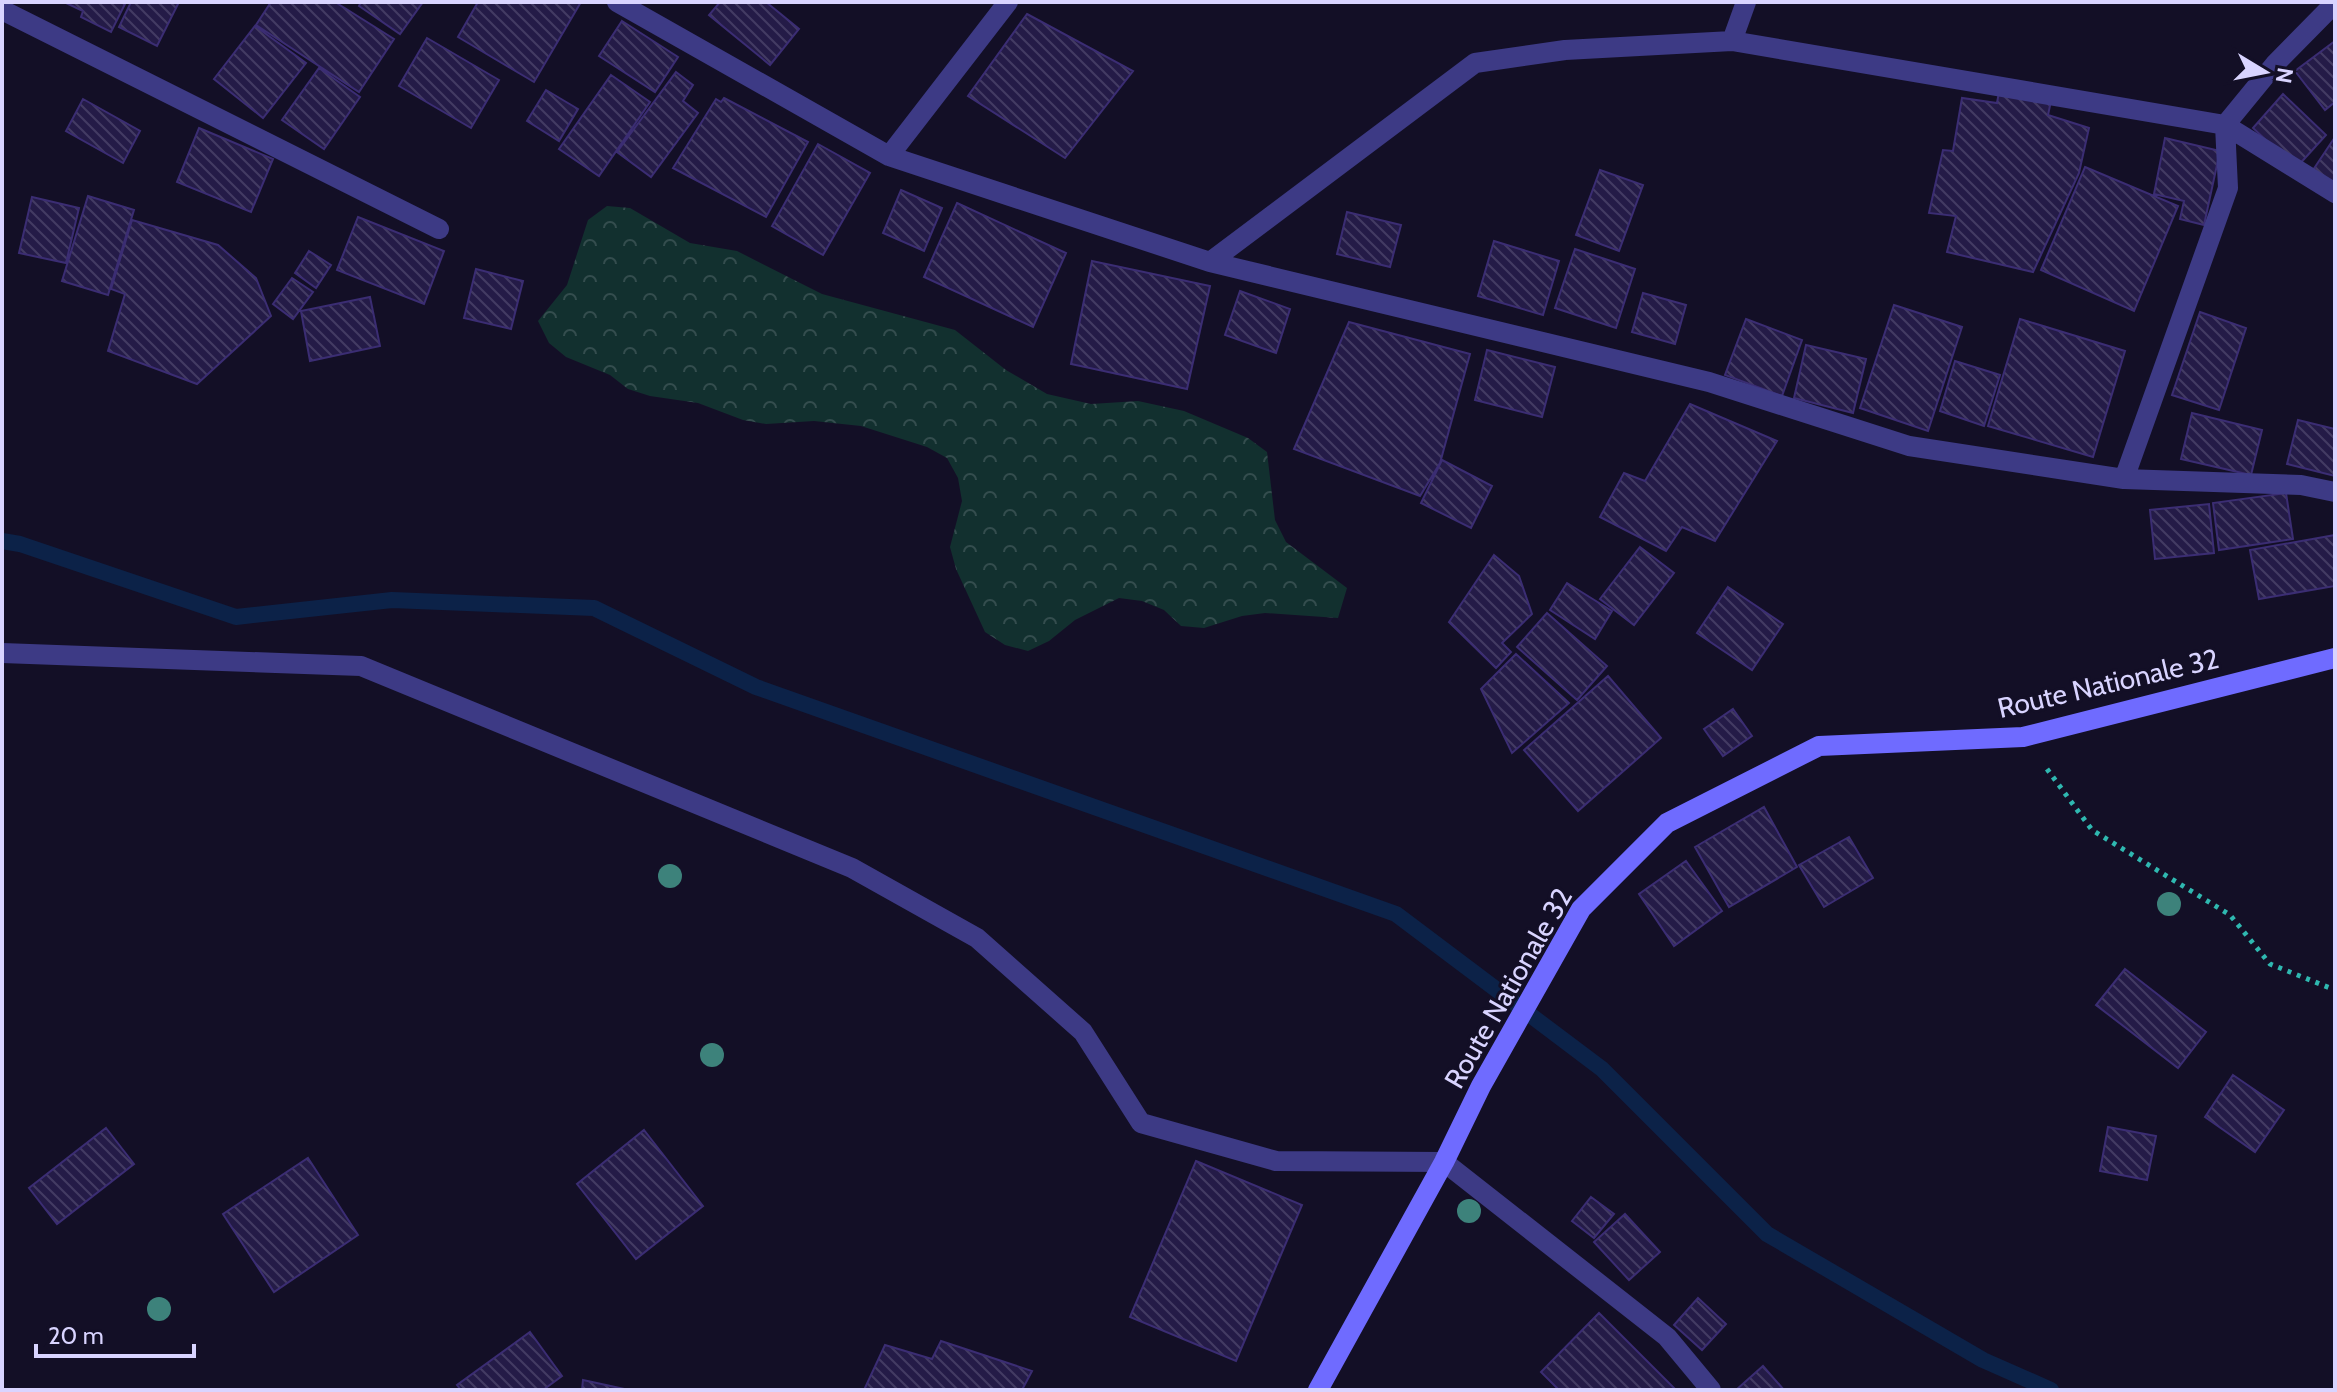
<svg xmlns="http://www.w3.org/2000/svg" width="2337" height="1392" font-family="Cabin,sans-serif">
	<style>
		.forest { fill: url(#forest-crowns) }
		.lines { fill: none; stroke-linecap: round; stroke-linejoin: round }
		.stream { stroke: #0c2248; stroke-width: 16 }
		.building { fill: url(#building-back-hatch); stroke: #3b2d73; stroke-width: 2 }
		.path { stroke: #2fb8b0; stroke-width: 5; stroke-dasharray: 4 6; stroke-linecap: butt }
		.street { stroke: #3d3a85; stroke-width: 20 }
		.secondary { stroke: #6f6bff; stroke-width: 20 }
		.tree { fill: #3d827b }
		.labels { text-anchor: middle; stroke-width: 6; stroke-linejoin: round; paint-order: stroke }
		.street-label { font-size: 28px; fill: #d9d4ff; stroke: #130f26 }
	</style>
	<defs>
		<pattern id="forest-crowns" width="20" height="18" patternUnits="userSpaceOnUse" patternTransform="scale(2)"><rect width="20" height="18" fill="#12302f"/><path d="M2 6a3 3 0 1 1 6 0M12 15a3 3 0 1 1 6 0" fill="none" stroke="#344d4e"/></pattern>
		<pattern id="building-back-hatch" width="6" height="6" patternUnits="userSpaceOnUse" patternTransform="scale(2)"><rect width="6" height="6" fill="#241b47"/><path d="M-1 5l2 2M0 0l6 6M5-1l2 2" fill="none" stroke="#433b63"/></pattern>
	</defs>
	<rect width="100%" height="100%" fill="#130f26"/>
	<path class="forest" d="M 607,206 L 630,208 L 690,243 L 737,251 L 822,294 L 955,330 L 1006,370 L 1047,394 L 1091,404 L 1138,401 L 1184,411 L 1248,438 L 1267,452 L 1275,520 L 1286,542 L 1347,588 L 1338,618 L 1265,613 L 1242,616 L 1204,628 L 1181,626 L 1164,610 L 1142,601 L 1119,598 L 1075,620 L 1049,641 L 1028,651 L 1005,645 L 985,632 L 956,569 L 950,547 L 962,501 L 958,478 L 947,458 L 927,447 L 861,426 L 814,421 L 766,424 L 743,420 L 698,403 L 650,396 L 628,389 L 610,375 L 566,357 L 549,343 L 538,321 L 567,285 L 588,220 Z"/>
	<g class="lines">
		<path class="stream" d="M 2,541 L 20,544 L 236,617 L 392,600 L 594,608 L 756,687 L 1396,914 L 1602,1069 L 1767,1234 L 1983,1360 L 2051,1390"/>
	</g>
	<path class="building" d="M 64,2 L 126,2 L 111,32 L 81,17 L 83,11 Z
		M 131,2 L 179,2 L 157,46 L 119,27 Z
		M 271,2 L 335,2 L 394,39 L 359,92 L 256,25 Z
		M 361,2 L 423,2 L 400,34 L 359,6 Z
		M 478,2 L 581,2 L 534,82 L 458,37 Z
		M 720,2 L 766,2 L 799,29 L 770,65 L 709,15 Z
		M 1027,14 L 1133,71 L 1065,158 L 968,96 Z
		M 622,21 L 678,57 L 655,92 L 599,56 Z
		M 255,26 L 306,63 L 263,118 L 214,79 Z
		M 427,38 L 499,80 L 471,128 L 399,86 Z
		M 2335,41 L 2335,102 L 2325,110 L 2295,71 Z
		M 319,68 L 360,97 L 324,149 L 282,120 Z
		M 676,72 L 693,85 L 683,101 L 698,113 L 651,177 L 617,152 Z
		M 611,75 L 650,102 L 599,176 L 559,149 Z
		M 546,90 L 578,109 L 559,141 L 527,121 Z
		M 1999,92 L 2051,101 L 2048,115 L 2089,128 L 2079,173 L 2033,272 L 1947,252 L 1956,216 L 1929,213 L 1943,150 L 1953,151 L 1962,98 L 1997,103 Z
		M 2283,94 L 2326,135 L 2296,168 L 2253,128 Z
		M 724,98 L 808,142 L 766,217 L 673,168 L 716,99 L 721,102 Z
		M 83,99 L 140,131 L 123,163 L 66,131 Z
		M 199,128 L 273,159 L 251,212 L 177,182 Z
		M 2335,137 L 2335,203 L 2305,182 Z
		M 2165,138 L 2220,151 L 2204,225 L 2180,219 L 2184,201 L 2154,194 Z
		M 818,144 L 870,173 L 823,255 L 772,226 Z
		M 2085,167 L 2178,206 L 2134,311 L 2041,270 Z
		M 1600,170 L 1643,185 L 1619,251 L 1576,235 Z
		M 901,190 L 942,208 L 924,251 L 883,233 Z
		M 88,196 L 134,210 L 108,295 L 62,281 Z
		M 32,197 L 79,208 L 66,263 L 19,253 Z
		M 957,203 L 1066,253 L 1033,327 L 924,277 Z
		M 1347,212 L 1401,225 L 1390,267 L 1337,254 Z
		M 358,217 L 444,251 L 424,304 L 337,270 Z
		M 132,220 L 218,245 L 256,278 L 271,316 L 197,384 L 108,351 L 125,294 L 111,289 Z
		M 1494,241 L 1559,261 L 1543,315 L 1478,296 Z
		M 1575,249 L 1635,269 L 1616,328 L 1555,308 Z
		M 309,251 L 331,265 L 316,288 L 295,273 Z
		M 1092,261 L 1210,286 L 1187,389 L 1071,364 Z
		M 476,269 L 523,281 L 511,329 L 464,318 Z
		M 292,278 L 313,292 L 293,319 L 273,304 Z
		M 1240,291 L 1290,309 L 1276,353 L 1225,335 Z
		M 1643,293 L 1686,305 L 1675,344 L 1632,332 Z
		M 370,297 L 380,346 L 310,361 L 301,311 Z
		M 1894,305 L 1962,327 L 1928,431 L 1860,408 Z
		M 2200,312 L 2246,328 L 2219,410 L 2172,395 Z
		M 1746,319 L 1802,340 L 1782,396 L 1725,375 Z
		M 2020,319 L 2125,351 L 2093,457 L 1988,426 Z
		M 1349,322 L 1470,354 L 1440,463 L 1420,496 L 1294,449 Z
		M 1806,345 L 1866,359 L 1853,413 L 1794,398 Z
		M 1487,350 L 1555,367 L 1542,417 L 1475,400 Z
		M 1955,361 L 2000,375 L 1984,426 L 1940,411 Z
		M 1690,404 L 1777,441 L 1715,541 L 1682,527 L 1666,551 L 1600,517 L 1624,473 L 1645,481 Z
		M 2192,413 L 2262,430 L 2251,475 L 2181,459 Z
		M 2298,420 L 2335,429 L 2335,476 L 2287,464 Z
		M 1442,460 L 1492,486 L 1471,528 L 1421,503 Z
		M 2286,493 L 2293,539 L 2219,550 L 2213,503 Z
		M 2209,504 L 2214,553 L 2155,559 L 2150,510 Z
		M 2335,535 L 2335,586 L 2259,599 L 2250,550 Z
		M 1640,547 L 1674,573 L 1634,625 L 1600,599 Z
		M 1494,555 L 1519,576 L 1532,614 L 1502,643 L 1511,652 L 1496,668 L 1449,622 Z
		M 1567,583 L 1612,611 L 1595,639 L 1550,610 Z
		M 1728,587 L 1783,624 L 1752,670 L 1697,633 Z
		M 1547,613 L 1607,666 L 1577,700 L 1517,647 Z
		M 1516,654 L 1569,703 L 1512,753 L 1481,689 Z
		M 1608,676 L 1661,738 L 1578,811 L 1524,750 Z
		M 1733,709 L 1752,736 L 1723,756 L 1704,729 Z
		M 1764,807 L 1797,867 L 1729,907 L 1695,847 Z
		M 1849,837 L 1873,878 L 1824,907 L 1799,865 Z
		M 1686,861 L 1722,911 L 1674,946 L 1639,894 Z
		M 2125,969 L 2206,1032 L 2178,1068 L 2096,1005 Z
		M 2233,1075 L 2284,1110 L 2255,1152 L 2205,1117 Z
		M 2108,1127 L 2156,1136 L 2147,1180 L 2100,1171 Z
		M 106,1128 L 134,1164 L 57,1224 L 29,1188 Z
		M 644,1130 L 703,1206 L 636,1259 L 577,1184 Z
		M 308,1158 L 358,1235 L 274,1292 L 223,1214 Z
		M 1196,1161 L 1302,1205 L 1236,1361 L 1130,1317 Z
		M 1591,1197 L 1614,1214 L 1594,1238 L 1572,1221 Z
		M 1625,1214 L 1660,1252 L 1629,1280 L 1594,1242 Z
		M 1698,1298 L 1726,1324 L 1702,1350 L 1674,1325 Z
		M 1599,1313 L 1676,1390 L 1559,1390 L 1541,1372 Z
		M 530,1332 L 562,1376 L 543,1390 L 461,1390 L 457,1385 Z
		M 941,1341 L 1032,1371 L 1022,1390 L 864,1390 L 885,1345 L 932,1359 Z
		M 1763,1366 L 1784,1390 L 1736,1390 Z
		M 583,1380 L 629,1390 L 582,1390 Z"/>
	<g class="lines">
		<path class="path" d="M 2047,769 L 2092,830 L 2230,915 L 2270,964 L 2335,990"/>
		<path class="street" d="M 617,2 L 889,156 L 1210,262 L 1709,382 L 1909,446 L 2124,479 L 2301,485 L 2335,492
			M 2,10 L 439,229
			M 1732,41 L 1746,2
			M 889,156 L 1008,2
			M 1210,262 L 1475,63 L 1565,50 L 1732,41 L 2225,125 L 2335,193
			M 2124,479 L 2228,188 L 2225,125 L 2275,64 L 2335,3
			M 2,653 L 361,666 L 852,868 L 977,938 L 1083,1032 L 1141,1123 L 1276,1161 L 1444,1162 L 1667,1337 L 1711,1390"/>
		<path class="secondary" d="M 1318,1390 L 1444,1162 L 1481,1086 L 1581,909 L 1667,823 L 1819,746 L 2023,737 L 2335,658"/>
	</g>
	<g class="tree">
		<circle cx="670" cy="876" r="12"/>
		<circle cx="2169" cy="904" r="12"/>
		<circle cx="712" cy="1055" r="12"/>
		<circle cx="1469" cy="1211" r="12"/>
		<circle cx="159" cy="1309" r="12"/>
	</g>
	<g class="labels">
		<g class="street-label">
			<text transform="translate(2108 683) rotate(-13)" y="10">Route Nationale 32</text>
			<text transform="translate(1508 988) rotate(-60)" y="10">Route Nationale 32</text>
		</g>
	</g>
	<rect width="2337" height="1392" fill="none" stroke="#d9d4ff" stroke-width="8"/>
	<g transform="translate(2265 72) rotate(100)" stroke="#130f26" stroke-width="6" paint-order="stroke">
	<path d="M0-6L14 30L0 20L-14 30Z" fill="#d9d4ff"/>
	<text y="-12" font-size="22" font-weight="bold" text-anchor="middle" fill="#d9d4ff">N</text>
	</g>
	<path d="M36 1344v12h158v-12" fill="none" stroke="#d9d4ff" stroke-width="4"/>
	<text x="48" y="1344" font-size="24" fill="#d9d4ff" stroke="#130f26" stroke-width="6" paint-order="stroke">20 m</text>
</svg>
